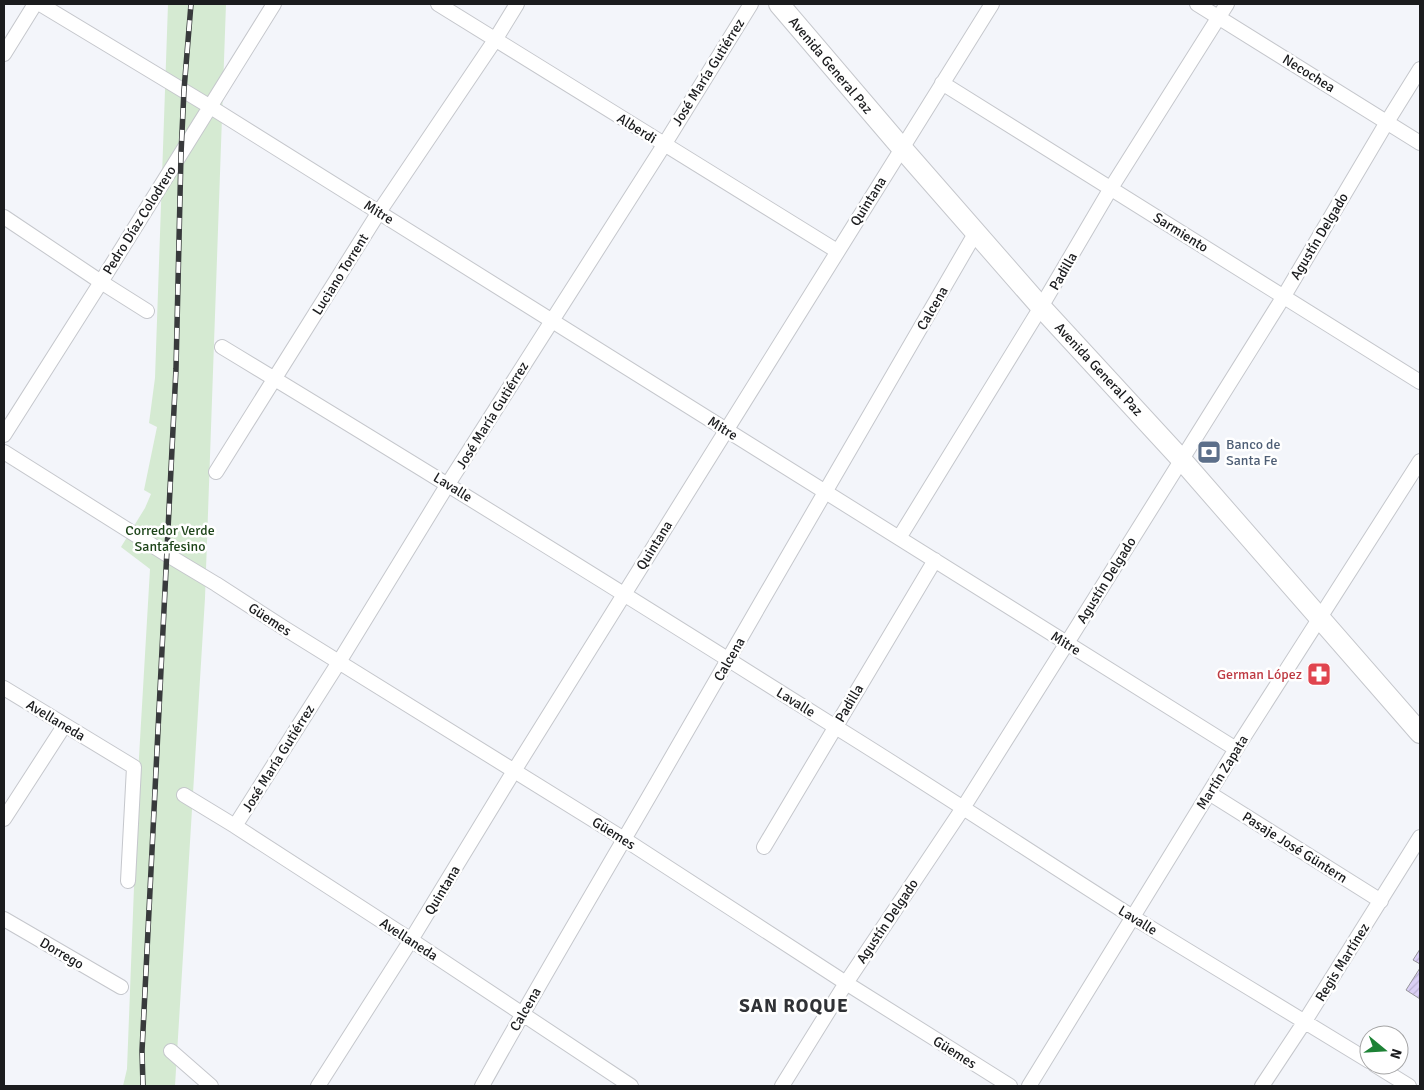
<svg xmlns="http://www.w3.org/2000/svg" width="1424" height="1090" font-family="Signika,sans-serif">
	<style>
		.park { fill: #d5ead2 }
		.building { fill: url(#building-hatch); stroke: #96959a }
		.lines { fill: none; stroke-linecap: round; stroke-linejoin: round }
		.street-casing { stroke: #c5c7cc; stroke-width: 16 }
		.secondary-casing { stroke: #c5c7cc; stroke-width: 22 }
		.street { stroke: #fff; stroke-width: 14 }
		.secondary { stroke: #fff; stroke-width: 20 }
		.rail-casing { stroke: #383a3c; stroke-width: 5.5 }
		.rail { stroke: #fff; stroke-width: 4; stroke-dasharray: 11; stroke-linecap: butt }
		.labels { text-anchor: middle; stroke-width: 5; stroke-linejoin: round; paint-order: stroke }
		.street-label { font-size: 14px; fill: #1b1c1e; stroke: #fff }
		.service-label { font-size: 14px; fill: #4e5e75; stroke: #fff; text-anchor: start }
		.park-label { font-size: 14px; fill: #1d4419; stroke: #fff }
		.health-label { font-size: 14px; fill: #be3a42; stroke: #fff; text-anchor: end }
		.district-label { font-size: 19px; font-weight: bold; letter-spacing: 1px; fill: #303236; stroke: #fff }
	</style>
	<defs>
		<pattern id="building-hatch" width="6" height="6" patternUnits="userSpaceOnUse" patternTransform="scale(1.25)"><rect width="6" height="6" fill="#dacff5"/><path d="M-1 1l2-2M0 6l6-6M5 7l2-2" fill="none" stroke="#bab1d2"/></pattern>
	</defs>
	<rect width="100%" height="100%" fill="#f3f5fa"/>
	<path class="park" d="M 168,4 L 226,4 L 205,598 L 175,1086 L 123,1086 L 127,1069 L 139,757 L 150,569 L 121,547 L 145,508 L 151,494 L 144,490 L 157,427 L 149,423 L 155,378 Z"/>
	<path class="building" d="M 1420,949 L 1420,964 L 1413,960 Z
		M 1420,968 L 1420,999 L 1406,990 Z"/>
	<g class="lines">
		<g class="street-casing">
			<path id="street" d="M 40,4 L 209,106 L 1236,749
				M 438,4 L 837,251
				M 1197,4 L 1420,143
				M 4,54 L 35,4
				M 942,83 L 1420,382
				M 4,217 L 101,282 L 147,311
				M 222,347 C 427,471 631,598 834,726 C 934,788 1032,853 1131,916 C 1210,965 1290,1012 1369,1061
				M 4,435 L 101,282 L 274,4
				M 4,452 L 166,554 L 216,584 L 284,628 L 624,839 L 846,983 L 1010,1086
				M 216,472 L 379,212 L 495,40 L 517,4
				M 899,538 L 1041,307 L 1111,188 L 1227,4
				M 4,688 L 134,767 L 128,881
				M 1209,793 L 1381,901
				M 184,795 L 235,826 L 411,940 L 631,1086
				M 4,819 L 64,726
				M 235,826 L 339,662 L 448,484 L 664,145 L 751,4
				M 764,847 L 935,560
				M 4,919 L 121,987
				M 171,1051 L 211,1086
				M 1375,1065 L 1409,1086
				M 318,1086 L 411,940 L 514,771 L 992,4
				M 482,1086 C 539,983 599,883 658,781 C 764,598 869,414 976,232
				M 782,1086 L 846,983 L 963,808 L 1067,643 L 1284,296 L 1387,122 L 1420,69
				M 1029,1086 L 1236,749 L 1420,461
				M 1262,1086 L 1305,1021 L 1420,837"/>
		</g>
		<g class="secondary-casing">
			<path id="secondary" d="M 779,4 L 901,147 L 1041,307 L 1181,459 L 1420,733"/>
		</g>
		<use href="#street" class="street"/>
		<use href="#secondary" class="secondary"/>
		<g class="rail-casing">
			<path id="rail" d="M 143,1086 L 142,1051 L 176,369 L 181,154 L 184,90 L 191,4"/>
		</g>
		<use href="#rail" class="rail"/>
	</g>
	<defs>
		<g id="bank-square" transform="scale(1.25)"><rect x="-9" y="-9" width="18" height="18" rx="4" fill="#5c6f8a" stroke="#fff"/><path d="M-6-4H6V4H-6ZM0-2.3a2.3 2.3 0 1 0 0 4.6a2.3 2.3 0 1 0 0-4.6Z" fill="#fff"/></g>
		<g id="pharmacy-square" transform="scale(1.25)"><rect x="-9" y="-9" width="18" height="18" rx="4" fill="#e0444e" stroke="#fff"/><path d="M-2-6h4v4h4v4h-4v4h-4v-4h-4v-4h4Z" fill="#fff"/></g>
	</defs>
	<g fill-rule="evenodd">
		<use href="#bank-square" x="1209" y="452"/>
		<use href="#pharmacy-square" x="1319" y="674"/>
	</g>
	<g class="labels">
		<g class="street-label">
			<text transform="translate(831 65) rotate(50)" y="5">Avenida General Paz</text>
			<text transform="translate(708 72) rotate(-58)" y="5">José María Gutiérrez</text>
			<text transform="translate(1309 73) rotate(32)" y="5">Necochea</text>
			<text transform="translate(637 128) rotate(32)" y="5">Alberdi</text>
			<text transform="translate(868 201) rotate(-58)" y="5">Quintana</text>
			<text transform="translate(379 212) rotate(32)" y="5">Mitre</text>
			<text transform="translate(139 220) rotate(-58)" y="5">Pedro Díaz Colodrero</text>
			<text transform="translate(1181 232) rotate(32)" y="5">Sarmiento</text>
			<text transform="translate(1319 236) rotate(-59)" y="5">Agustín Delgado</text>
			<text transform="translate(1063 271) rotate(-60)" y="5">Padilla</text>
			<text transform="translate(340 274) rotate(-58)" y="5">Luciano Torrent</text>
			<text transform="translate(932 308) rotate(-60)" y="5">Calcena</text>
			<text transform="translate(1099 369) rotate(47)" y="5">Avenida General Paz</text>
			<text transform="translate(492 415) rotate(-58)" y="5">José María Gutiérrez</text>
			<text transform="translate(723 428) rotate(32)" y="5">Mitre</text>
			<text transform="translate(453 487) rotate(32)" y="5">Lavalle</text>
			<text transform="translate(654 545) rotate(-58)" y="5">Quintana</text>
			<text transform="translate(1106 580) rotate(-58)" y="5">Agustín Delgado</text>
			<text transform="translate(270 619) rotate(33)" y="5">Güemes</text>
			<text transform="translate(1066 643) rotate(32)" y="5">Mitre</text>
			<text transform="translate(729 659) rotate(-60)" y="5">Calcena</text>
			<text transform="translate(796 702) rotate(32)" y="5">Lavalle</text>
			<text transform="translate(849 703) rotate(-59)" y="5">Padilla</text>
			<text transform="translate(56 720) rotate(31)" y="5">Avellaneda</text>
			<text transform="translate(278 758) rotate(-58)" y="5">José María Gutiérrez</text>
			<text transform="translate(1222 772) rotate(-58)" y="5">Martín Zapata</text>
			<text transform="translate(614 833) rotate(32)" y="5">Güemes</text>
			<text transform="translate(1295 847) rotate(32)" y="5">Pasaje José Güntern</text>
			<text transform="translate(442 890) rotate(-59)" y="5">Quintana</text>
			<text transform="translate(1138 920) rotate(32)" y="5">Lavalle</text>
			<text transform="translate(887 921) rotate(-56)" y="5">Agustín Delgado</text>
			<text transform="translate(409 939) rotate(33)" y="5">Avellaneda</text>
			<text transform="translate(62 953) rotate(30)" y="5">Dorrego</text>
			<text transform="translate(1342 962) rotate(-58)" y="5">Regis Martínez</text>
			<text transform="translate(525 1009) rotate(-60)" y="5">Calcena</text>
			<text transform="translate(955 1052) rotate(32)" y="5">Güemes</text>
		</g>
		<g class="service-label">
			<text x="1226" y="449">Banco de<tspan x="1226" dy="16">Santa Fe</tspan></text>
		</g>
		<g class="park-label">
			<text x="170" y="535">Corredor Verde<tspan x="170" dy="16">Santafesino</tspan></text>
		</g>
		<g class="health-label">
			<text x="1302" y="679">German López</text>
		</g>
		<g class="district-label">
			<text x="794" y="1012">SAN ROQUE</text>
		</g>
	</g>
	<rect width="1424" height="1090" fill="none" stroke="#1b1c1e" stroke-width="10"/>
	<g transform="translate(1384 1050) rotate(108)"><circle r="24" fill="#ffffff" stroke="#a4a4a5"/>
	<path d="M0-4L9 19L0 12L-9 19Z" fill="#1d8236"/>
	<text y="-8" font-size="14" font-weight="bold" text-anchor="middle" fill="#1b1c1e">N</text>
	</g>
</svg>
